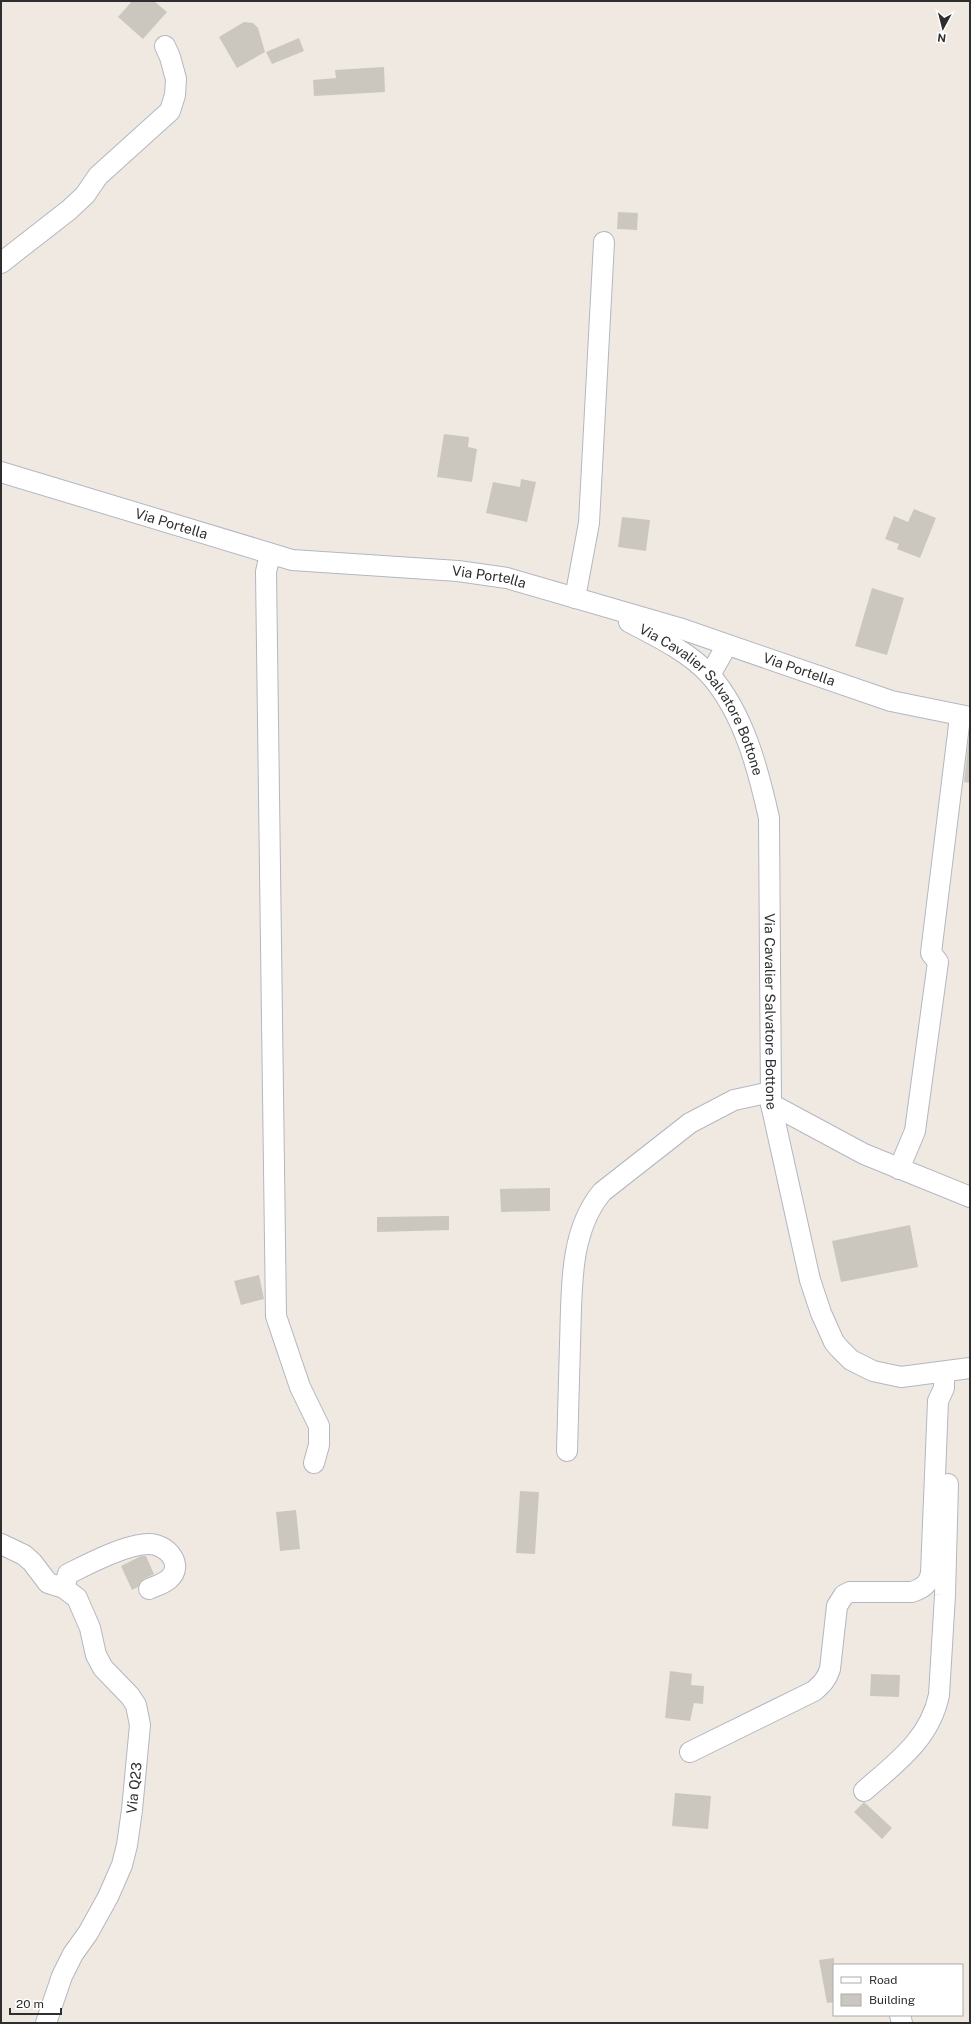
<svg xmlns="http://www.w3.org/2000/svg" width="971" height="2024" font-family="'Public Sans',sans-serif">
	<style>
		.building { fill: #cbc7bf }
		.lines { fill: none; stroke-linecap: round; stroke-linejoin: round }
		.street-casing { stroke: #b4b7c1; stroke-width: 22 }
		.street { stroke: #fff; stroke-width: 20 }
		.labels { text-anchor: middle; stroke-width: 4; stroke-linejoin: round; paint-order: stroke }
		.street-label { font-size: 14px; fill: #2e2e2e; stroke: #fff }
	</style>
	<rect width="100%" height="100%" fill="#efe9e1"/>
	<path class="building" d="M 132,1 L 154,1 L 167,12 L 143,39 L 118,17 Z
		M 244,22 L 253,23 L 258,28 L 265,52 L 237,68 L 219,37 Z
		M 299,38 L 304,51 L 272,64 L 266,52 Z
		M 384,67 L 385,92 L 314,96 L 313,80 L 336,78 L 335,70 Z
		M 618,212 L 638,213 L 637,230 L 617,229 Z
		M 444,434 L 469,437 L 468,447 L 477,449 L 472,482 L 437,477 Z
		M 521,479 L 536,482 L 527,522 L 486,513 L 493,482 L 520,487 Z
		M 914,509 L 936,518 L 920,558 L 897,549 L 899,544 L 885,539 L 894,516 L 908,522 Z
		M 622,517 L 650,520 L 646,551 L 618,547 Z
		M 872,588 L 904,598 L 887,655 L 855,646 Z
		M 969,736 L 970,736 L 970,783 L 964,782 Z
		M 550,1188 L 550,1211 L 501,1212 L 500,1189 Z
		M 449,1216 L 449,1230 L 377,1232 L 377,1217 Z
		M 910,1225 L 918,1267 L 841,1282 L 832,1241 Z
		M 259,1275 L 264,1299 L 241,1305 L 234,1281 Z
		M 520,1491 L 539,1492 L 535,1554 L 516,1553 Z
		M 296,1510 L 300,1549 L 280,1551 L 276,1512 Z
		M 141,1556 L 146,1556 L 154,1574 L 144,1579 L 138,1587 L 132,1590 L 121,1566 Z
		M 670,1671 L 692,1674 L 691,1685 L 704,1686 L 703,1704 L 694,1703 L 690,1721 L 665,1718 Z
		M 871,1674 L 900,1675 L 899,1697 L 870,1696 Z
		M 675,1793 L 711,1796 L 708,1829 L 672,1826 Z
		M 864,1802 L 892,1828 L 882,1839 L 854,1812 Z
		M 834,1958 L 834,2002 L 827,2003 L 819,1960 Z"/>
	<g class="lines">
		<g class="street-casing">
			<g id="street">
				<path d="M 1,263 L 69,210 L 85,195 L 98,176 L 170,111 L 175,95 L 176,79 L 170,57 L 165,46"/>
				<path id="s1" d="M 1,472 L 292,560 L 458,571 L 507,578 L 679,628 L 891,701 L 970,717"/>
				<path d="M 270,554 L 266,572 L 276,1316 L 300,1387 L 319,1426 L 319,1445 L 314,1463"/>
				<path d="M 575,598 L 589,523 L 604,242"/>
				<path id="s2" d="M 629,622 C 656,636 689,652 710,675 C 744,714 758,769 769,818 L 771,1104 L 810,1280 L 821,1313 L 834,1342 L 839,1348 L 851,1360 L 873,1371 L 901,1377 L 970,1368"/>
				<path d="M 710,675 L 727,645"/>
				<path d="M 771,1104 L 864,1154 L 970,1197"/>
				<path d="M 899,1169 L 915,1131 L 938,962 L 931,953 L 960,717"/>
				<path d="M 567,1451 C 568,1415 569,1380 570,1344 C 572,1293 568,1233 602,1192 L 690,1123 L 734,1100 L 771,1092"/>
				<path d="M 1,1544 L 24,1555 L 32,1562 L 48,1583 L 64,1588 L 77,1598 L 90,1628 L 96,1655 L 103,1668 L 130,1696 L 136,1705 L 140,1725 L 132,1810 L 127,1845 L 122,1865 L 108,1897 L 88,1933 L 73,1954 L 62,1976 L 46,2023"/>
				<path d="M 64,1588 L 68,1574 C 88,1564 126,1544 149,1544 C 167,1544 185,1565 169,1579 C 163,1584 156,1586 149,1589"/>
				<path d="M 690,1752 L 814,1691 C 822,1684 827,1679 830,1669 L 837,1606 L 844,1595 L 850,1592 L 912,1592 C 923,1588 929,1584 931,1573 L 938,1401 L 944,1388 L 944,1372"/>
				<path d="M 864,1791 C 896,1763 930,1739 939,1695 L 945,1595 L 948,1484"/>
				<path d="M 900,2015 L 902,2023"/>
			</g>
		</g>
		<use href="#street" class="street"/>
	</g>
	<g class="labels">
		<g class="street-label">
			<text dy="5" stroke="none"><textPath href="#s1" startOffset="178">Via Portella</textPath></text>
			<text dy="5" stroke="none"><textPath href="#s1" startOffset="502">Via Portella</textPath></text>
			<text dy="5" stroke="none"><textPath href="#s1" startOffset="826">Via Portella</textPath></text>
			<text dy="5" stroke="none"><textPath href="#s2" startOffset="111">Via Cavalier Salvatore Bottone</textPath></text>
			<text dy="5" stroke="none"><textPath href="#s2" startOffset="447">Via Cavalier Salvatore Bottone</textPath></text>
			<text transform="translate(134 1788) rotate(-84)" y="5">Via Q23</text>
		</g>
	</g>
	<rect width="971" height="2024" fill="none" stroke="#2e2e2e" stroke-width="4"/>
	<rect x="833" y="1964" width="130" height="52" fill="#ffffff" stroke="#ababab"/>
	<rect x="841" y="1977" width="20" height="6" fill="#ffffff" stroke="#ababab"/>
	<text x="869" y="1984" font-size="12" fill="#2e2e2e">Road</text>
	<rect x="841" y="1994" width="20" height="12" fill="#cbc7bf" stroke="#ababab"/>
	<text x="869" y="2004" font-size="12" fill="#2e2e2e">Building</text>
	<g transform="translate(943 28) rotate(187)" stroke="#ffffff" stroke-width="3" paint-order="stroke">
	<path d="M0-3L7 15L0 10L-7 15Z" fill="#2e2e2e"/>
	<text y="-6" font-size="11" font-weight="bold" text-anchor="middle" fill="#2e2e2e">N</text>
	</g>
	<path d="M10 2008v6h51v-6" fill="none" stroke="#2e2e2e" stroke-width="2"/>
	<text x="16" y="2008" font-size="12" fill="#2e2e2e" stroke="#ffffff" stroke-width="3" paint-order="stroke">20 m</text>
</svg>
